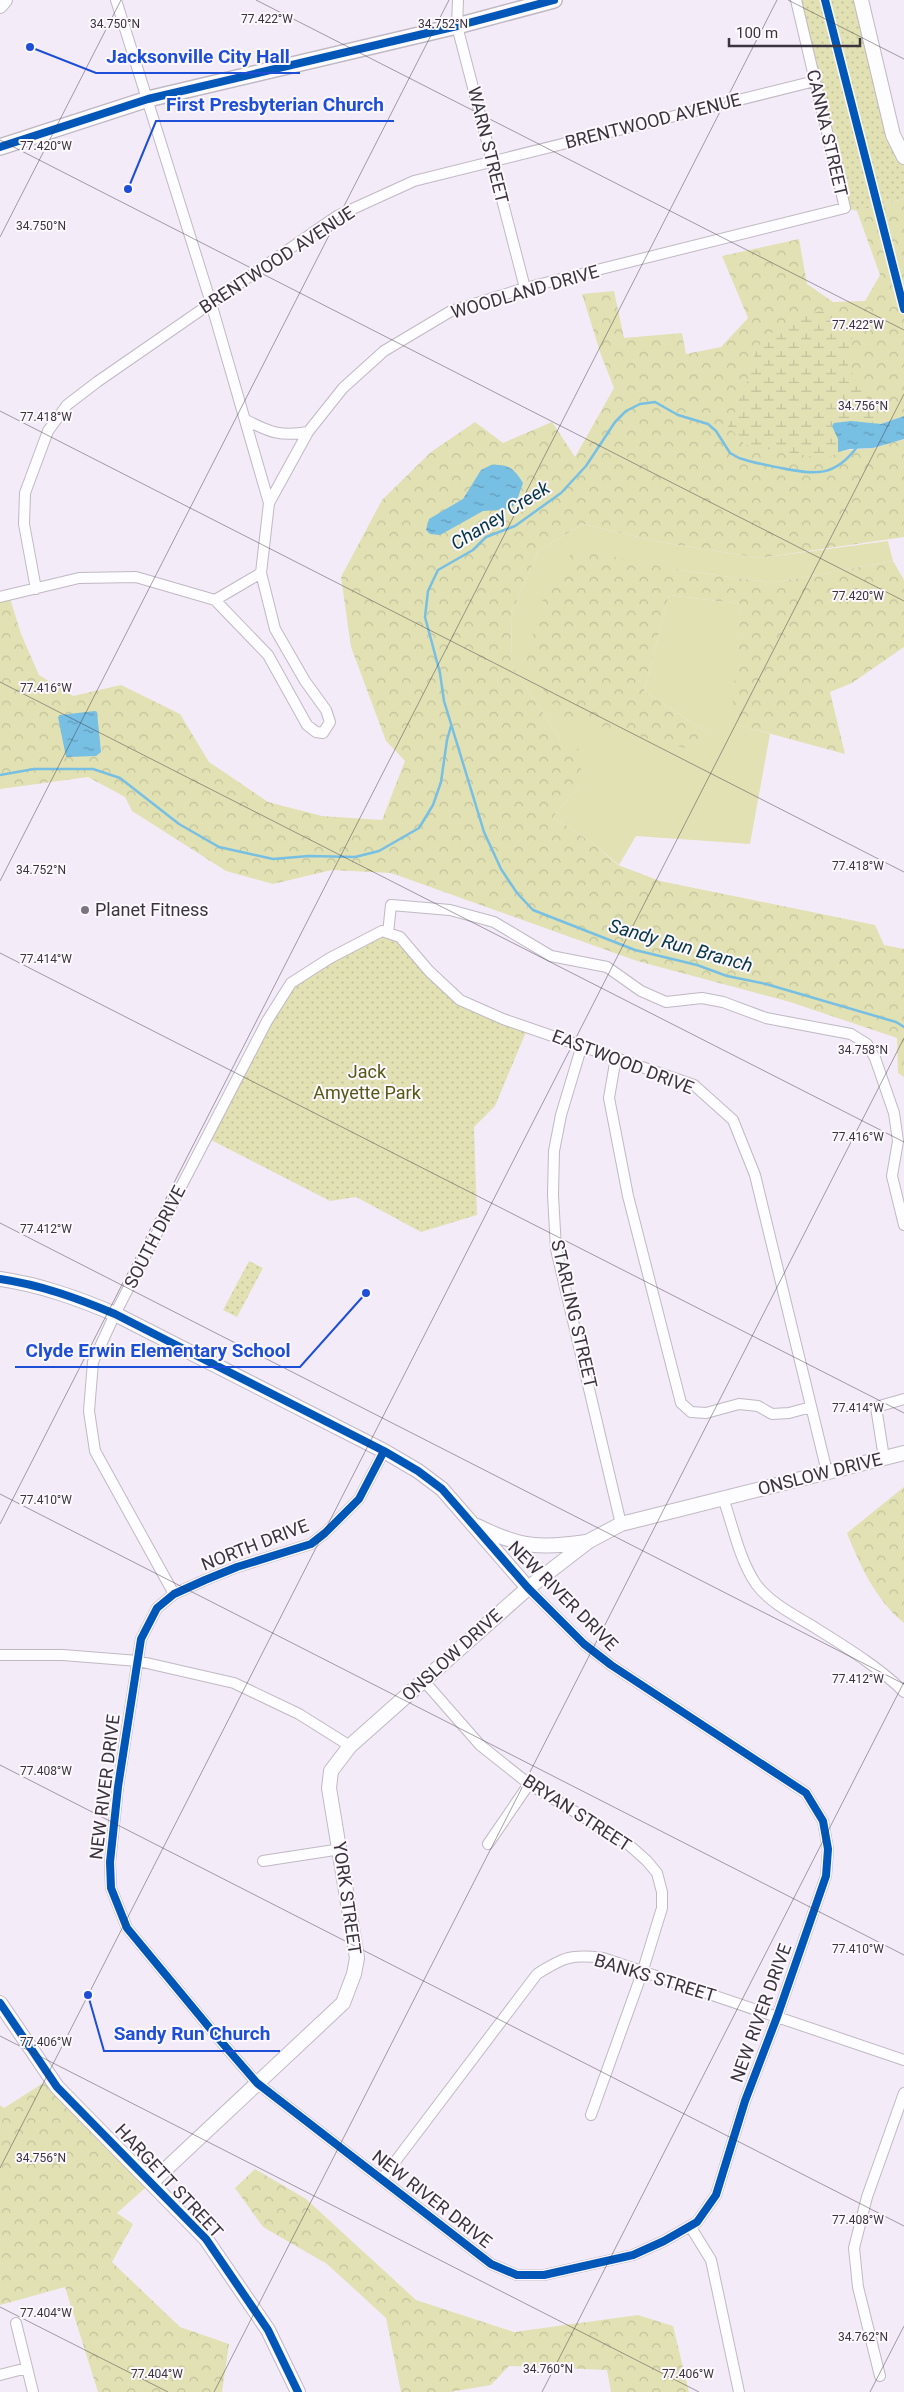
<svg xmlns="http://www.w3.org/2000/svg" width="904" height="2392" font-family="Roboto,sans-serif">
	<style>
		.green { fill: #e1e1b4 }
		.forest { fill: url(#forest-crowns) }
		.wetland { fill: url(#wetland-marsh) }
		.park { fill: url(#park-dots) }
		.water { fill: url(#water-ripples) }
		.lines { fill: none; stroke-linecap: round; stroke-linejoin: round }
		.stream { stroke: #77bfe3; stroke-width: 2.5 }
		.street-casing { stroke: #c0b9c4; stroke-width: 12 }
		.secondary-casing { stroke: #c0b9c4; stroke-width: 16 }
		.primary-casing { stroke: #c0b9c4; stroke-width: 18 }
		.street { stroke: #fdfcfe; stroke-width: 10 }
		.secondary { stroke: #fdfcfe; stroke-width: 14 }
		.primary { stroke: #fdfcfe; stroke-width: 15 }
		.cycleway-casing { stroke: #fcf8fd; stroke-width: 11 }
		.cycleway { stroke: #0057b8; stroke-width: 8 }
		.ticks { fill: none; stroke: #3b343e; stroke-width: 1; stroke-opacity: 0.45 }
		.poi-dot { fill: #7c747f; stroke: #fcf8fd; stroke-width: 2 }
		.labels { text-anchor: middle; stroke-width: 4; stroke-linejoin: round; paint-order: stroke }
		.street-label { font-size: 18px; fill: #3b343e; stroke: #fcf8fd }
		.poi-label { font-size: 18px; fill: #3b343e; stroke: #fcf8fd; text-anchor: start }
		.park-label { font-size: 18px; fill: #565915; stroke: #fcf8fd }
		.water-label { font-size: 19px; font-style: italic; fill: #053649; stroke: #fcf8fd }
		.ticks-label { font-size: 12px; text-anchor: middle; fill: #3b343e; stroke: #fcf8fd; stroke-width: 4; stroke-linejoin: round; paint-order: stroke }
		.leader { fill: none; stroke: #1d4ed8; stroke-width: 2 }
		.callout-dot { fill: #1d4ed8; stroke: #fcf8fd; stroke-width: 2 }
		.callout-label { font-size: 19px; text-anchor: middle; font-weight: bold; fill: #1d4ed8; stroke: #fcf8fd; stroke-width: 4; stroke-linejoin: round; paint-order: stroke }
	</style>
	<defs>
		<pattern id="forest-crowns" width="20" height="18" patternUnits="userSpaceOnUse" patternTransform="scale(1.25)"><rect width="20" height="18" fill="#e1e1b4"/><path d="M2 6a3 3 0 1 1 6 0M12 15a3 3 0 1 1 6 0" fill="none" stroke="#c2c29c"/></pattern>
		<pattern id="wetland-marsh" width="20" height="14" patternUnits="userSpaceOnUse" patternTransform="scale(1.25)"><rect width="20" height="14" fill="#e1e1b4"/><path d="M1 5h8M5 5V1M11 12h8M15 12V8" fill="none" stroke="#c2c29c"/></pattern>
		<pattern id="park-dots" width="8" height="8" patternUnits="userSpaceOnUse" patternTransform="scale(1.25)"><rect width="8" height="8" fill="#e1e1b4"/><path d="M2 2h.1M6 6h.1" fill="none" stroke="#c2c29c" stroke-width="1.8" stroke-linecap="round"/></pattern>
		<pattern id="water-ripples" width="26" height="14" patternUnits="userSpaceOnUse" patternTransform="scale(1.25)"><rect width="26" height="14" fill="#77bfe3"/><path d="M2 4q2-2 4 0t4 0M15 11q2-2 4 0t4 0" fill="none" stroke="#639cb9"/></pattern>
	</defs>
	<rect width="100%" height="100%" fill="#f4ebf9"/>
	<path class="green" d="M 583,524 L 660,542 L 760,558 L 888,541 L 893,561 L 772,583 L 680,570 L 526,662 L 708,733 L 644,691 L 669,595 L 741,604 L 732,723 L 770,734 L 750,844 L 636,836 L 619,865 L 594,844 L 553,817 L 579,785 L 561,741 L 512,665 L 511,614 L 539,550 Z"/>
	<path class="forest" d="M 904,199 L 904,416 L 881,424 L 871,424 L 838,451 L 873,448 L 904,439 L 904,537 L 760,558 L 660,542 L 583,524 L 539,550 L 511,614 L 512,665 L 561,741 L 583,751 L 579,785 L 553,817 L 594,844 L 618,865 L 660,881 L 875,925 L 884,945 L 904,949 L 904,1077 L 898,1073 L 897,1038 L 790,1002 L 637,961 L 391,873 L 332,870 L 273,884 L 226,871 L 132,811 L 125,797 L 88,777 L 0,789 L 0,597 L 9,595 L 21,634 L 39,675 L 73,696 L 121,685 L 180,714 L 209,762 L 268,802 L 322,816 L 382,820 L 405,761 L 386,741 L 351,647 L 341,577 L 382,500 L 431,452 L 475,422 L 503,443 L 552,422 L 575,457 L 614,388 L 601,355 L 582,294 L 614,291 L 624,338 L 682,333 L 686,354 L 721,347 L 748,318 L 722,256 L 799,239 L 807,284 L 833,302 L 865,301 L 880,275 L 857,211 Z
		M 574,549 L 680,570 L 772,583 L 893,561 L 904,580 L 904,647 L 852,683 L 830,692 L 845,754 L 731,723 L 741,604 L 669,595 L 644,691 L 708,733 L 700,752 L 560,716 L 526,662 L 540,605 Z
		M 904,1487 L 904,1623 C 876,1600 860,1566 847,1533 Z
		M 51,2078 L 152,2182 L 117,2213 L 133,2224 L 112,2262 L 180,2327 L 229,2344 L 222,2392 L 98,2392 L 65,2287 L 0,2305 L 0,2105 L 4,2108 Z
		M 255,2169 L 306,2199 L 416,2300 L 514,2332 L 638,2315 L 673,2326 L 689,2392 L 611,2392 L 607,2370 L 509,2366 L 491,2385 L 450,2392 L 401,2392 L 386,2318 L 327,2264 L 263,2227 L 235,2188 Z"/>
	<path class="wetland" d="M 825,310 C 859,319 854,338 848,366 L 873,409 L 874,415 L 871,424 L 851,421 L 832,426 L 838,439 L 838,452 L 829,458 L 821,458 L 745,445 L 726,424 C 745,404 746,379 755,354 C 764,329 801,316 825,310 Z"/>
	<path class="park" d="M 796,0 L 861,0 L 904,157 L 904,199 L 857,211 L 845,208 Z
		M 382,931 L 400,937 L 460,1000 L 528,1027 L 495,1106 L 474,1127 L 477,1215 L 421,1232 L 356,1197 L 330,1201 L 207,1138 L 291,983 Z
		M 249,1261 L 263,1268 L 237,1317 L 223,1310 Z"/>
	<path class="water" d="M 904,416 L 904,439 L 873,448 L 850,449 L 838,452 L 838,439 L 832,426 L 834,423 L 851,421 L 881,424 Z
		M 491,465 C 508,464 514,468 523,483 L 517,500 L 511,509 L 483,511 L 440,535 L 430,534 L 426,530 L 429,519 L 463,499 L 481,470 Z
		M 95,711 L 97,712 L 101,752 L 96,756 L 66,757 L 58,717 L 60,715 Z"/>
	<g class="lines">
		<path class="stream" d="M 857,447 C 835,477 815,475 781,468 C 767,465 753,463 739,458 L 730,453 L 716,431 L 708,424 L 678,415 L 655,402 L 640,404 L 626,411 L 615,422 L 586,466 L 561,493 L 515,526 L 486,537 L 473,550 L 438,570 L 428,591 L 425,617 L 440,673 L 444,701 L 484,832 L 501,869 L 517,893 L 533,910 L 635,950 L 697,965 L 727,976 L 766,984 L 896,1022 L 904,1027
			M 0,775 L 34,769 L 93,769 L 120,778 L 179,824 L 219,847 L 273,859 L 309,856 L 355,857 L 379,851 L 419,828 L 433,805 L 441,782 L 447,740 L 451,726"/>
		<g class="street-casing">
			<path id="street" d="M 116,0 L 211,303 L 269,503
				M 458,0 L 457,26 L 525,288
				M 246,420 C 269,432 281,437 308,432
				M 36,589 L 24,524 L 25,493 L 48,431 L 67,405 L 97,382 L 337,216 L 414,181 L 815,81
				M 0,597 L 79,578 L 136,577 L 215,600 L 261,573
				M 215,600 L 268,655 L 307,725 L 316,732 L 323,733 L 330,722 L 326,710 L 305,681 L 275,629 L 261,573 L 269,503 L 308,432 L 343,388 L 384,351 L 451,311 L 525,288 L 845,208 L 796,0
				M 388,933 L 391,905 L 450,910 L 494,922 L 551,956 L 607,967 L 641,991 L 666,1002 L 702,998 L 723,1002 L 766,1018 L 851,1034 L 867,1044 L 875,1058 L 894,1113 L 898,1141 L 892,1176 L 904,1225
				M 582,1045 L 561,1115 L 554,1151 L 553,1195 L 556,1249 L 621,1524
				M 616,1057 L 609,1098 L 628,1196 L 681,1403 L 691,1412 L 706,1413 L 739,1404 L 758,1406 L 772,1414 L 789,1413 L 811,1407
				M 384,1451 L 359,1499 L 325,1533 L 311,1544 L 237,1567 L 205,1580 L 174,1594 L 157,1608 L 141,1639 L 118,1787 L 110,1862 L 111,1888 L 127,1928 L 218,2038 L 257,2083 L 491,2264 L 517,2275 L 544,2275 L 633,2255 L 664,2241 L 697,2222 L 716,2195 L 745,2101 L 777,2017 L 826,1876 L 828,1849 L 823,1821 L 806,1793 L 611,1665 L 584,1644 L 528,1588
				M 884,1458 L 876,1407 L 904,1399
				M 723,1498 C 733,1526 739,1559 756,1584 C 770,1603 794,1615 814,1627 C 844,1646 879,1667 904,1692
				M 174,1594 L 95,1451 L 89,1411 L 93,1362 L 115,1314 L 267,1021 L 291,983 L 330,958 L 382,931 L 400,937 L 429,971 L 460,1000 L 503,1019 L 694,1085 L 733,1120 L 755,1175 L 827,1472
				M 0,1655 L 63,1655 L 138,1661 L 234,1683 L 299,1714 L 350,1746
				M 424,1681 L 480,1745 L 529,1784 L 628,1844 L 647,1861 L 657,1873 L 662,1892 L 662,1908 L 642,1973 L 591,2115
				M 488,1844 L 529,1784
				M 263,1861 L 341,1849
				M 382,2179 L 537,1974 C 564,1957 571,1954 603,1958 L 904,2060
				M 690,2226 L 711,2260 L 739,2392
				M 16,2323 L 33,2392
				M 0,2375 L 27,2368
				M 880,2376 L 858,2287 L 854,2248 L 867,2197 L 904,2093"/>
		</g>
		<g class="secondary-casing">
			<path id="secondary" d="M 861,0 L 893,135 L 904,157
				M 0,6 L 5,0
				M 0,1279 C 41,1285 77,1298 115,1314 L 384,1451 L 418,1471 L 442,1489 L 528,1588
				M 477,1526 C 519,1547 540,1549 586,1542
				M 0,2003 L 57,2087 L 206,2239 L 268,2330 L 298,2392
				M 152,2182 L 343,2003 L 354,1974 L 357,1958 L 329,1788 L 331,1771 L 350,1746 L 528,1588 L 589,1541 L 621,1524 L 904,1453"/>
		</g>
		<g class="primary-casing">
			<path id="primary" d="M 0,147 L 148,99 L 457,26 L 554,0"/>
		</g>
		<use href="#street" class="street"/>
		<use href="#secondary" class="secondary"/>
		<use href="#primary" class="primary"/>
		<g class="cycleway-casing">
			<path id="cycleway" d="M 825,0 L 904,309
				M 0,147 L 148,99 L 457,26 L 554,0
				M 0,1279 C 41,1285 77,1298 115,1314 L 384,1451 L 418,1471 L 442,1489 L 528,1588 L 584,1644 L 611,1665 L 806,1793 L 823,1821 L 828,1849 L 826,1876 L 777,2017 L 745,2101 L 716,2195 L 697,2222 L 664,2241 L 633,2255 L 544,2275 L 517,2275 L 491,2264 L 257,2083 L 218,2038 L 127,1928 L 111,1888 L 110,1862 L 118,1787 L 141,1639 L 157,1608 L 174,1594 L 205,1580 L 237,1567 L 311,1544 L 325,1533 L 359,1499 L 384,1451
				M 0,2003 L 57,2087 L 206,2239 L 268,2330 L 298,2392"/>
		</g>
		<use href="#cycleway" class="cycleway"/>
	</g>
	<path class="ticks" d="M 256,0 L 904,330M 788,0 L 904,59M 0,140 L 904,601M 0,237 L 121,0M 0,411 L 904,872M 0,682 L 904,1142M 0,881 L 449,0M 0,953 L 904,1413M 0,1223 L 904,1684M 0,1494 L 904,1955M 0,1524 L 777,0M 0,1765 L 904,2226M 0,2036 L 699,2392M 0,2168 L 904,394M 0,2307 L 168,2392M 214,2392 L 904,1038M 542,2392 L 904,1682M 870,2392 L 904,2326"/>
	<circle class="poi-dot" cx="85" cy="910" r="5"/>
	<g class="labels">
		<g class="street-label">
			<text transform="translate(653 121) rotate(-14)" y="6">BRENTWOOD AVENUE</text>
			<text transform="translate(827 133) rotate(77)" y="6">CANNA STREET</text>
			<text transform="translate(488 145) rotate(76)" y="6">WARN STREET</text>
			<text transform="translate(277 260) rotate(-33)" y="6">BRENTWOOD AVENUE</text>
			<text transform="translate(525 292) rotate(-16)" y="6">WOODLAND DRIVE</text>
			<text transform="translate(623 1062) rotate(21)" y="6">EASTWOOD DRIVE</text>
			<text transform="translate(155 1237) rotate(-63)" y="6">SOUTH DRIVE</text>
			<text transform="translate(574 1314) rotate(77)" y="6">STARLING STREET</text>
			<text transform="translate(820 1474) rotate(-14)" y="6">ONSLOW DRIVE</text>
			<text transform="translate(255 1545) rotate(-21)" y="6">NORTH DRIVE</text>
			<text transform="translate(563 1596) rotate(45)" y="6">NEW RIVER DRIVE</text>
			<text transform="translate(452 1655) rotate(-42)" y="6">ONSLOW DRIVE</text>
			<text transform="translate(105 1787) rotate(-83)" y="6">NEW RIVER DRIVE</text>
			<text transform="translate(577 1813) rotate(33)" y="6">BRYAN STREET</text>
			<text transform="translate(347 1898) rotate(82)" y="6">YORK STREET</text>
			<text transform="translate(655 1978) rotate(17)" y="6">BANKS STREET</text>
			<text transform="translate(761 2013) rotate(-70)" y="6">NEW RIVER DRIVE</text>
			<text transform="translate(169 2181) rotate(47)" y="6">HARGETT STREET</text>
			<text transform="translate(432 2199) rotate(38)" y="6">NEW RIVER DRIVE</text>
		</g>
		<g class="poi-label">
			<text x="95" y="916">Planet Fitness</text>
		</g>
		<g class="park-label">
			<text x="367" y="1078">Jack<tspan x="367" dy="21">Amyette Park</tspan></text>
		</g>
		<g class="water-label">
			<text transform="translate(500 515) rotate(-32)" y="7">Chaney Creek</text>
			<text transform="translate(681 945) rotate(16)" y="7">Sandy Run Branch</text>
		</g>
	</g>
	<g class="ticks-label">
		<text x="267" y="23">77.422°W</text>
		<text x="115" y="28">34.750°N</text>
		<text x="443" y="28">34.752°N</text>
		<text x="46" y="150">77.420°W</text>
		<text x="41" y="230">34.750°N</text>
		<text x="858" y="329">77.422°W</text>
		<text x="863" y="410">34.756°N</text>
		<text x="46" y="421">77.418°W</text>
		<text x="858" y="600">77.420°W</text>
		<text x="46" y="692">77.416°W</text>
		<text x="858" y="870">77.418°W</text>
		<text x="41" y="874">34.752°N</text>
		<text x="46" y="963">77.414°W</text>
		<text x="863" y="1054">34.758°N</text>
		<text x="858" y="1141">77.416°W</text>
		<text x="46" y="1233">77.412°W</text>
		<text x="858" y="1412">77.414°W</text>
		<text x="46" y="1504">77.410°W</text>
		<text x="858" y="1683">77.412°W</text>
		<text x="46" y="1775">77.408°W</text>
		<text x="858" y="1953">77.410°W</text>
		<text x="46" y="2046">77.406°W</text>
		<text x="41" y="2162">34.756°N</text>
		<text x="858" y="2224">77.408°W</text>
		<text x="46" y="2317">77.404°W</text>
		<text x="863" y="2341">34.762°N</text>
		<text x="548" y="2373">34.760°N</text>
		<text x="157" y="2378">77.404°W</text>
		<text x="688" y="2378">77.406°W</text>
	</g>
	<path class="leader" d="M30 47L96 73H300M128 189L156 121H394M366 1293L300 1367H15M88 1995L104 2051H280"/>
	<g class="callout-dot">
		<circle cx="30" cy="47" r="5"/>
		<circle cx="128" cy="189" r="5"/>
		<circle cx="366" cy="1293" r="5"/>
		<circle cx="88" cy="1995" r="5"/>
	</g>
	<g class="callout-label">
		<text x="198" y="63">Jacksonville City Hall</text>
		<text x="275" y="111">First Presbyterian Church</text>
		<text x="158" y="1357">Clyde Erwin Elementary School</text>
		<text x="192" y="2040">Sandy Run Church</text>
	</g>
	<path d="M729 38v8h131v-8" fill="none" stroke="#3b343e" stroke-width="2.5"/>
	<text x="736" y="38" font-size="15" fill="#3b343e" stroke="#fcf8fd" stroke-width="4" paint-order="stroke">100 m</text>
</svg>
